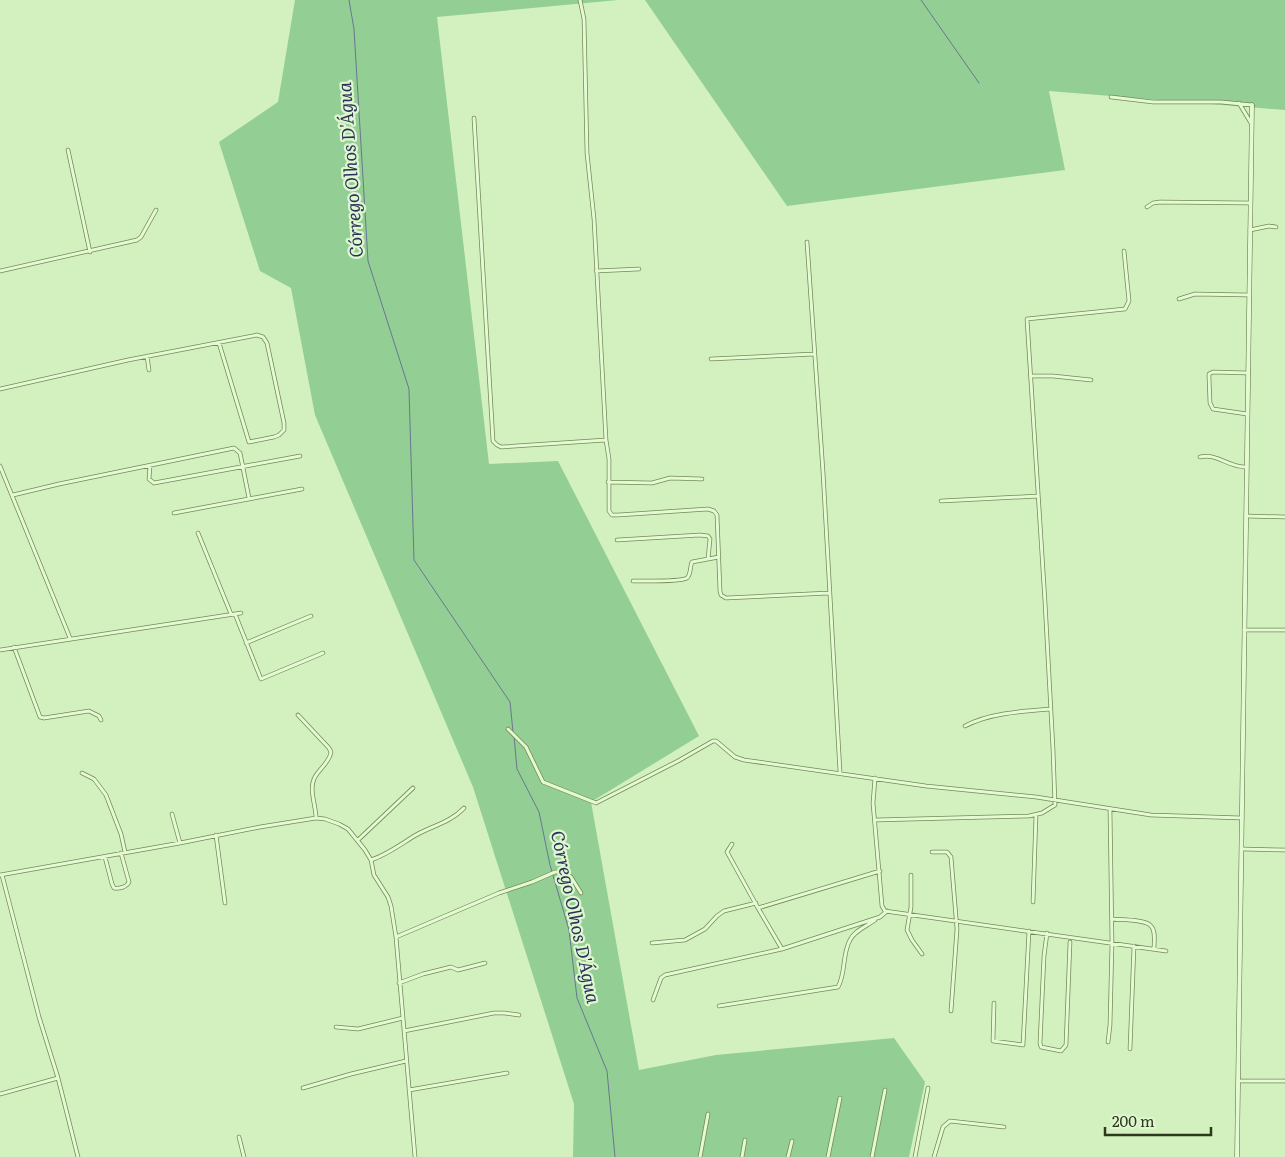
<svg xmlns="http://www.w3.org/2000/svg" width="1285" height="1157" font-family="Literata,serif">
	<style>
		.green { fill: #93ce94 }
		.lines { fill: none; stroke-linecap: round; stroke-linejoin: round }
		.stream { stroke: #697790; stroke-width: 1 }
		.street-casing { stroke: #748957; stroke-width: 4.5 }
		.secondary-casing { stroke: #586b3a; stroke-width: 5 }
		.street { stroke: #e3fad3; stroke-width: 3 }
		.secondary { stroke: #e3fad3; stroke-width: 4 }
		.labels { text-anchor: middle; stroke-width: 4.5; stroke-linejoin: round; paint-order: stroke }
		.water-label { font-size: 18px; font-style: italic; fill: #2a3259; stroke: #dff7cf }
	</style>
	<rect width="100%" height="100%" fill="#d3f0bf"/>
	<path class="green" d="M 295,0 L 618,0 L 437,17 L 489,464 L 558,461 L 699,736 L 591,802 L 639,1070 L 716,1055 L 894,1038 L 925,1082 L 909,1157 L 573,1157 L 574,1104 L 473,787 L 315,415 L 291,288 L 260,271 L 219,142 L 278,102 Z
		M 645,0 L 1285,0 L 1285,110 L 1049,91 L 1065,170 L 787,206 Z"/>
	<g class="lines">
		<path class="stream" d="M 349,0 L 354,29 L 368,261 L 409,389 L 414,560 L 510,702 L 513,732
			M 921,0 L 979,83
			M 514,736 L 517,769 L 539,812 L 550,865 L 569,930 L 577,998 L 607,1071 L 615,1157"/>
		<g class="street-casing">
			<path id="street" d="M 580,0 L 584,19 L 587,153 L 594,219 L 606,440 L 609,459 L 609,511 L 612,515 L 618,515 L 708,509 L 714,511 L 717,515 L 720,591 L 721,595 L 726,598 L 829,593
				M 1111,97 L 1153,102 L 1221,102 L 1252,105
				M 1239,103 L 1251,123
				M 474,118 L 493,441 L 497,445 L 501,447 L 606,440
				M 68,150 L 90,252
				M 1147,207 L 1153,203 L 1160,202 L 1250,203
				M 1250,230 L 1269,226 L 1276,227
				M 807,242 L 823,472 L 840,772
				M 0,271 L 137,240 L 141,237 L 156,210
				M 596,271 L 639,269
				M 1179,299 L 1195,294 L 1249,295
				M 147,356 L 149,370
				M 711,359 L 814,354
				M 1030,376 L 1053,376 L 1091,380
				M 0,389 L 128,360 L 257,335 L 263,337 L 267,343 L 284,423 L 284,430 L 279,435 L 274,437 L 249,442 L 219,343
				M 1247,414 L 1213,409 L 1210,403 L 1209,377 L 1209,374 L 1213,372 L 1248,373
				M 1200,457 C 1218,453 1227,467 1246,467
				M 0,466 L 70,638
				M 150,466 L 149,479 L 154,483 L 300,456
				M 608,482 L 652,483 L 670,478 L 702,479
				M 13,495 L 59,484 L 234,448 L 240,453 L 249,498
				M 941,501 L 1038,496
				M 174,513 L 302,489
				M 1246,516 L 1285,517
				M 198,533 L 231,614
				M 617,540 L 700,535 L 708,536 L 710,539 L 708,559 L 692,562 C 690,566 691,575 687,578 C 680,582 643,581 633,581
				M 708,559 L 719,557
				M 235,614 L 261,679 L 323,653
				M 1244,630 L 1285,630
				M 246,643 L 311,616
				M 14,647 L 40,717 L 44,718 L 89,711 L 99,716 L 101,720
				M 0,650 L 241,613
				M 298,715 L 329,748 L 331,752 C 329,764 318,769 314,779 C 309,790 316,806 316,818
				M 965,726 C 989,713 1024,711 1051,709
				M 508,729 L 526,747 L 543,782 L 596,803 L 678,761 L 713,741 L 716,741 L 735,757 L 744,760 L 926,786 L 1036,797 L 1151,815 L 1242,818
				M 82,773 L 94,779 L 106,795 L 121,834 L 125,852
				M 875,778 L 873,803 L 882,906 L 885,911 L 1166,951
				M 172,814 L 180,843
				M 875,820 L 1029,816 L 1042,813 L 1055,805 L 1053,749 L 1045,602 L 1027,319 L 1125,309 L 1129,301 L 1124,251
				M 216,835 L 225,903
				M 358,840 L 413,788
				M 732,844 L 727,852 L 758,908
				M 1242,849 L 1285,850
				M 932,852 L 947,852 L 951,857 L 957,929 L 951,1011
				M 105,857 L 112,884 L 114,888 C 119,889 127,887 129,882 L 121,853
				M 371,860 C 387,855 401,844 416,835 C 432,826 451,822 464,808
				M 0,875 L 180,843 L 260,827 L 316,818 L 325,819 L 339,824 L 348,829 L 365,850 L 371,860 L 374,875 L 388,897 L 391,906 L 396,937 L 415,1157
				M 2,875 L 39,1017 L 58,1078 L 78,1157
				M 911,875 L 911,907 L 907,930 L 912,940 L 922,954
				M 1033,902 L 1036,815
				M 1112,919 C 1120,920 1146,919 1151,926 C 1156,931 1154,942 1154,949
				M 1047,933 L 1044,956 L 1040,1043 L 1041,1047 L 1061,1051 L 1066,1045 L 1070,942
				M 396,937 L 499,893 L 532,882 L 555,872 L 563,872 L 571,877 L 581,893
				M 652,943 L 685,940 L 705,929 L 717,916 L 724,911 L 756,903
				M 782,949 L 758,908 L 880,871
				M 399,983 L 423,974 L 451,967 L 458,970 L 485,963
				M 653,1000 L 661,978 L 665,975 L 782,949 L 880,917 L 887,911
				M 994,1003 L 993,1041 L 1023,1045 L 1029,931
				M 719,1006 L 838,987 C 846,973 842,954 850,940 C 854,931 867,926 875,920
				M 336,1027 L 358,1029 L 403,1018
				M 404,1031 L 494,1013 L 504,1013 L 519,1015
				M 1108,1042 L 1110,1025 L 1112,943 L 1110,810
				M 1130,1049 L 1134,946
				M 1238,1081 L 1285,1081
				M 303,1088 L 351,1074 L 406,1061
				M 409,1090 L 507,1073
				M 0,1094 L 58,1078
				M 239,1137 L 244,1157
				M 700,1157 L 708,1114
				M 742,1157 L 745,1140
				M 788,1157 L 792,1141
				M 828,1157 L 840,1098
				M 872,1157 L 885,1090
				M 915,1157 L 928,1088
				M 934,1157 L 943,1127 L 950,1121 L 1004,1127"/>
		</g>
		<g class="secondary-casing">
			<path id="secondary" d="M 1237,1157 L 1252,105"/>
		</g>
		<use href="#street" class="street"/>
		<use href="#secondary" class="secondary"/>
	</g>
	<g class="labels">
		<g class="water-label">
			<text transform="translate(351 170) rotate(-94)" y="6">Córrego Olhos D'Água</text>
			<text transform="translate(575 917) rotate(78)" y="6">Córrego Olhos D'Água</text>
		</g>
	</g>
	<path d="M1105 1127v8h106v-8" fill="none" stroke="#2d381c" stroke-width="2.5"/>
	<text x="1112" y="1127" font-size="15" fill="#2d381c" stroke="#dff7cf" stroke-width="4" paint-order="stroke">200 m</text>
</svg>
